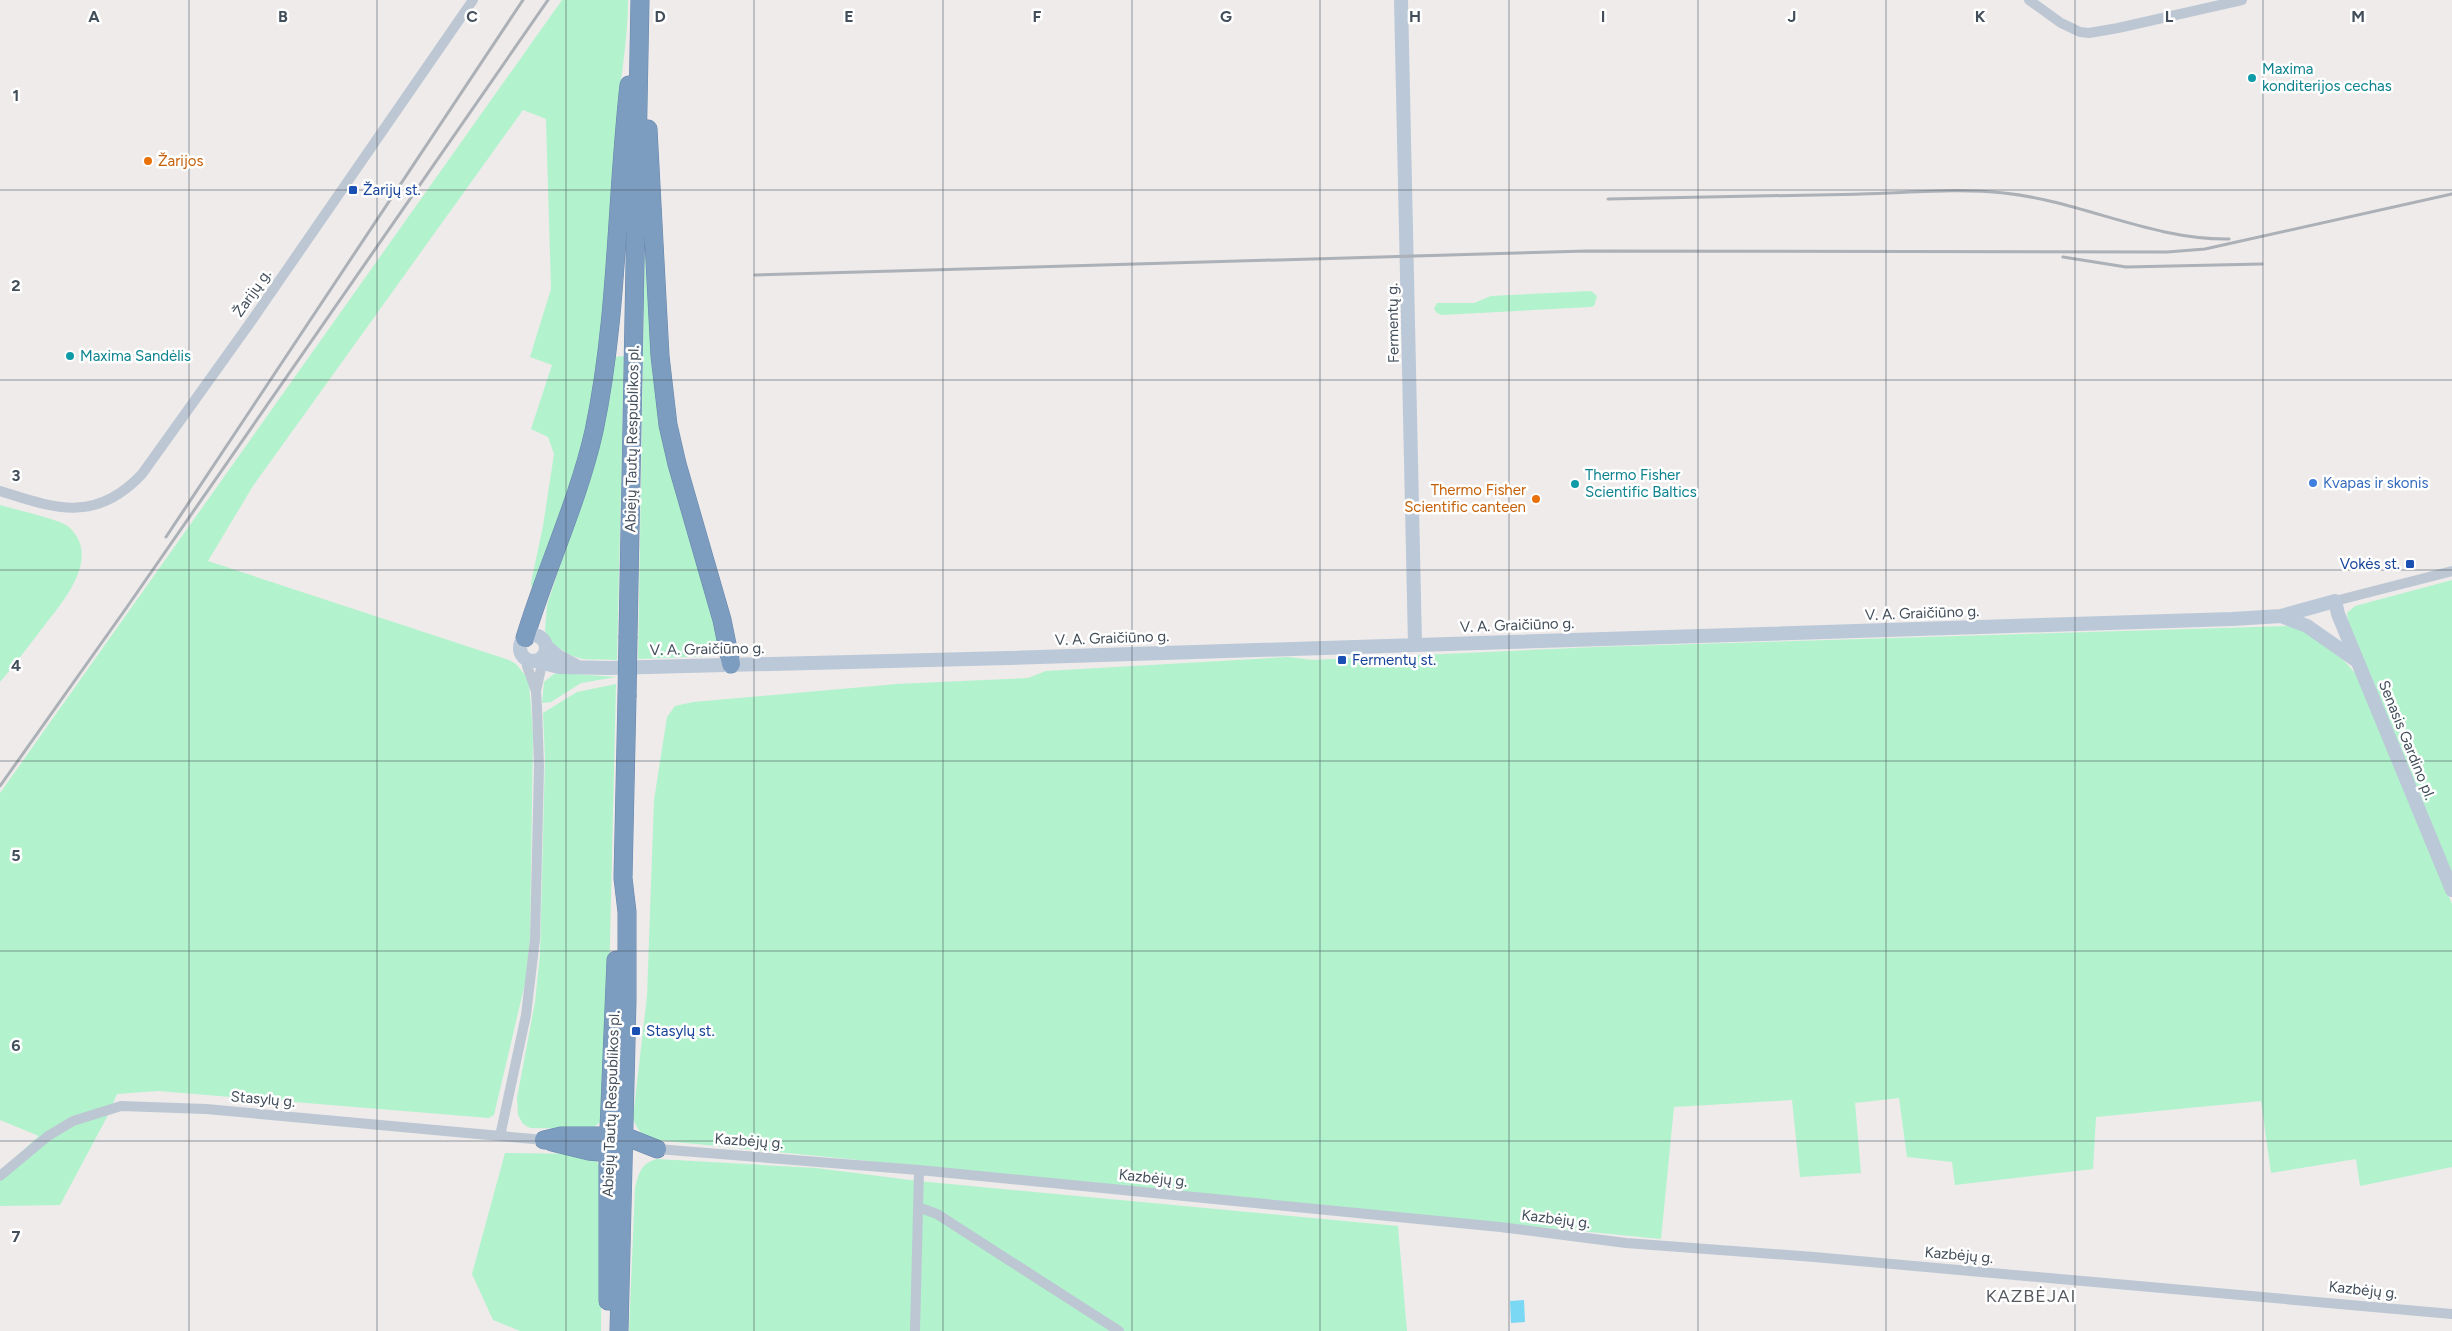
<svg xmlns="http://www.w3.org/2000/svg" width="2452" height="1331" font-family="Figtree,sans-serif">
	<style>
		.green { fill: #b2f3cd }
		.water { fill: #7ad8f4 }
		.lines { fill: none; stroke-linecap: round; stroke-linejoin: round }
		.highway-casing { stroke: #6887ac; stroke-width: 19 }
		.street { stroke: #bcc7d3; stroke-width: 10 }
		.secondary { stroke: #bbc8d7; stroke-width: 14 }
		.highway { stroke: #7c9cc0; stroke-width: 18 }
		.rail { stroke: #acb0b7; stroke-width: 3 }
		.highway-bridge-casing { stroke: #6887ac; stroke-width: 19; stroke-linecap: butt }
		.highway-bridge { stroke: #7c9cc0; stroke-width: 18 }
		.grid { fill: none; stroke: #424e5a; stroke-width: 1; stroke-opacity: 0.55 }
		.culture-dot { fill: #0f9aa8; stroke: #fff; stroke-width: 2 }
		.food-dot { fill: #e8710a; stroke: #fff; stroke-width: 2 }
		.transit-dot { fill: #1a4fb4; stroke: #fff; stroke-width: 2 }
		.shop-dot { fill: #3f7fe0; stroke: #fff; stroke-width: 2 }
		.labels { text-anchor: middle; stroke-width: 5; stroke-linejoin: round; paint-order: stroke }
		.culture-label { font-size: 15px; fill: #0d838f; stroke: #fff; text-anchor: start }
		.food-label { font-size: 15px; fill: #c56008; stroke: #fff; text-anchor: start }
		.transit-label { font-size: 15px; fill: #164399; stroke: #fff; text-anchor: start }
		.street-label { font-size: 15px; fill: #424e5a; stroke: #fff }
		.shop-label { font-size: 15px; fill: #366cbe; stroke: #fff; text-anchor: start }
		.quarter-label { font-size: 18px; letter-spacing: 1px; fill: #575b61; stroke: #fff }
		.grid-label { font-size: 16px; text-anchor: middle; font-weight: bold; fill: #424e5a; stroke: #fff; stroke-width: 5; stroke-linejoin: round; paint-order: stroke }
	</style>
	<rect width="100%" height="100%" fill="#eeebea"/>
	<path class="green" d="M 562,0 L 628,0 C 628,43 619,85 616,128 C 610,210 610,294 598,376 C 587,452 560,523 533,593 L 531,583 L 543,526 L 554,454 L 548,437 L 531,429 L 552,365 L 530,357 L 551,289 L 546,119 L 523,110 L 253,486 L 208,561 L 509,660 L 516,664 L 525,675 L 529,685 L 531,706 L 533,737 L 530,937 L 526,979 L 494,1115 L 489,1118 L 158,1091 L 117,1094 L 107,1117 L 60,1205 L 0,1206 L 0,1171 L 39,1136 L 0,1120 L 0,793 Z
		M 645,239 L 652,332 L 721,651 L 713,656 L 638,659 Z
		M 1591,291 L 1597,296 L 1594,306 L 1590,307 L 1442,315 L 1437,313 L 1434,309 L 1437,303 L 1474,303 L 1491,296 Z
		M 624,356 L 617,660 C 581,659 577,663 549,640 L 545,630 L 547,605 L 586,486 L 614,357 Z
		M 0,505 C 13,509 62,520 69,527 C 104,560 58,607 38,634 C 25,650 13,667 0,682 Z
		M 2452,580 L 2452,873 L 2348,621 L 2347,613 L 2355,606 Z
		M 2292,626 C 2317,636 2342,655 2358,677 L 2452,904 L 2452,1167 L 2360,1186 L 2356,1159 L 2271,1173 L 2261,1101 L 2096,1117 L 2093,1169 L 1955,1185 L 1952,1162 L 1907,1157 L 1899,1098 L 1855,1103 L 1861,1173 L 1800,1177 L 1792,1100 L 1674,1107 L 1661,1239 L 656,1140 C 642,1135 638,1132 633,1118 L 647,996 L 654,800 L 667,717 L 675,706 L 693,702 L 897,684 L 1028,678 L 1046,671 L 1288,657 L 1313,660 L 1596,647 Z
		M 560,673 L 616,677 L 581,683 L 551,702 L 542,703 L 544,682 L 554,674 Z
		M 616,684 L 606,1113 L 602,1120 L 592,1129 L 530,1128 L 523,1124 L 518,1115 L 517,1098 L 535,1002 L 540,954 L 545,759 L 543,713 L 577,692 Z
		M 505,1153 L 582,1154 C 593,1157 597,1160 602,1171 L 601,1331 L 520,1331 L 493,1320 L 472,1274 Z
		M 657,1159 L 816,1168 L 918,1181 L 1398,1226 L 1407,1331 L 629,1331 L 635,1189 C 639,1173 640,1164 657,1159 Z"/>
	<path class="water" d="M 1524,1300 L 1525,1322 L 1511,1323 L 1510,1301 Z"/>
	<g class="lines">
		<g class="highway-casing">
			<path id="highway" d="M 648,129 L 660,356 L 668,425 L 677,464 L 722,620 L 731,664
				M 628,636 L 640,0
				M 525,638 C 546,568 578,502 594,431 C 618,317 616,200 629,85
				M 544,1140 L 561,1136 L 624,1136 L 657,1149
				M 552,1142 L 589,1151 L 619,1154
				M 608,1301 L 608,1153 L 616,960
				M 619,1331 L 627,1000 L 627,912 L 623,878 L 627,697"/>
		</g>
		<path class="street" d="M 2029,0 L 2061,23 L 2080,32 L 2089,33 L 2118,28 L 2242,0
			M 0,491 C 57,509 96,523 142,474 L 250,323 L 473,0
			M 2335,601 L 2452,571
			M 536,691 L 544,655
			M 500,1136 L 526,1015 L 535,939 L 539,767 L 537,708 L 536,691 L 527,666 L 527,659
			M 657,1149 L 919,1170 L 1500,1227 L 1626,1243 L 1814,1257 L 2452,1314
			M 0,1176 L 48,1136 L 73,1121 L 121,1106 L 206,1109 L 544,1140
			M 918,1207 L 937,1214 L 1119,1331
			M 915,1331 L 919,1170"/>
		<path class="secondary" d="M 1401,0 L 1415,645
			M 2281,616 L 2307,626 L 2357,661
			M520 648a13 13 0 1 1 26 0a13 13 0 1 1-26 0Z
			M 546,646 L 559,657 L 576,666
			M 535,661 L 559,667 L 609,668 L 1008,658 L 2232,619 L 2281,616 L 2335,601 L 2338,614 L 2452,890"/>
		<use href="#highway" class="highway"/>
		<path class="rail" d="M 1608,199 C 1693,197 1777,196 1861,194 C 1908,193 1957,188 2004,193 C 2081,201 2151,240 2229,239
			M 2063,257 L 2126,267 L 2262,264
			M 755,275 L 1587,251 L 2167,252 L 2205,249 L 2452,194
			M 166,537 L 523,0
			M 0,786 L 127,607 L 548,0"/>
		<g class="highway-bridge-casing">
			<path id="highway-bridge" d="M 627,697 L 628,636"/>
		</g>
		<use href="#highway-bridge" class="highway-bridge"/>
	</g>
	<path class="grid" d="M 189,0 L 189,1331M 377,0 L 377,1331M 566,0 L 566,1331M 754,0 L 754,1331M 943,0 L 943,1331M 1132,0 L 1132,1331M 1320,0 L 1320,1331M 1509,0 L 1509,1331M 1698,0 L 1698,1331M 1886,0 L 1886,1331M 2075,0 L 2075,1331M 2263,0 L 2263,1331M 0,190 L 2452,190M 0,380 L 2452,380M 0,570 L 2452,570M 0,761 L 2452,761M 0,951 L 2452,951M 0,1141 L 2452,1141"/>
	<g class="culture-dot">
		<circle cx="2252" cy="78" r="5"/>
		<circle cx="70" cy="356" r="5"/>
		<circle cx="1575" cy="484" r="5"/>
	</g>
	<g class="food-dot">
		<circle cx="148" cy="161" r="5"/>
		<circle cx="1536" cy="499" r="5"/>
	</g>
	<g class="transit-dot">
		<rect x="348" y="185" width="10" height="10" rx="2.5"/>
		<rect x="2405" y="559" width="10" height="10" rx="2.5"/>
		<rect x="1337" y="655" width="10" height="10" rx="2.5"/>
		<rect x="631" y="1026" width="10" height="10" rx="2.5"/>
	</g>
	<circle class="shop-dot" cx="2313" cy="483" r="5"/>
	<g class="labels">
		<g class="culture-label">
			<text x="2262" y="74">Maxima<tspan x="2262" dy="17">konditerijos cechas</tspan></text>
			<text x="80" y="361">Maxima Sandėlis</text>
			<text x="1585" y="480">Thermo Fisher<tspan x="1585" dy="17">Scientific Baltics</tspan></text>
		</g>
		<g class="food-label">
			<text x="158" y="166">Žarijos</text>
			<text x="1526" y="495" text-anchor="end">Thermo Fisher<tspan x="1526" dy="17">Scientific canteen</tspan></text>
		</g>
		<g class="transit-label">
			<text x="363" y="195">Žarijų st.</text>
			<text x="2400" y="569" text-anchor="end">Vokės st.</text>
			<text x="1352" y="665">Fermentų st.</text>
			<text x="646" y="1036">Stasylų st.</text>
		</g>
		<g class="street-label">
			<text transform="translate(252 293) rotate(-55)" y="5">Žarijų g.</text>
			<text transform="translate(1393 323) rotate(-91)" y="5">Fermentų g.</text>
			<text transform="translate(632 439) rotate(-89)" y="5">Abiejų Tautų Respublikos pl.</text>
			<text transform="translate(1922 613) rotate(-2)" y="5">V. A. Graičiūno g.</text>
			<text transform="translate(1517 625) rotate(-2)" y="5">V. A. Graičiūno g.</text>
			<text transform="translate(1112 638) rotate(-2)" y="5">V. A. Graičiūno g.</text>
			<text transform="translate(707 649) rotate(-1)" y="5">V. A. Graičiūno g.</text>
			<text transform="translate(2407 740) rotate(68)" y="5">Senasis Gardino pl.</text>
			<text transform="translate(263 1099) rotate(5)" y="5">Stasylų g.</text>
			<text transform="translate(611 1104) rotate(-88)" y="5">Abiejų Tautų Respublikos pl.</text>
			<text transform="translate(749 1141) rotate(4)" y="5">Kazbėjų g.</text>
			<text transform="translate(1153 1178) rotate(6)" y="5">Kazbėjų g.</text>
			<text transform="translate(1556 1219) rotate(7)" y="5">Kazbėjų g.</text>
			<text transform="translate(1959 1255) rotate(5)" y="5">Kazbėjų g.</text>
			<text transform="translate(2363 1290) rotate(6)" y="5">Kazbėjų g.</text>
		</g>
		<g class="shop-label">
			<text x="2323" y="488">Kvapas ir skonis</text>
		</g>
		<g class="quarter-label">
			<text x="2031" y="1302">KAZBĖJAI</text>
		</g>
	</g>
	<g class="grid-label">
		<text x="94" y="22">A</text>
		<text x="283" y="22">B</text>
		<text x="472" y="22">C</text>
		<text x="660" y="22">D</text>
		<text x="849" y="22">E</text>
		<text x="1037" y="22">F</text>
		<text x="1226" y="22">G</text>
		<text x="1415" y="22">H</text>
		<text x="1603" y="22">I</text>
		<text x="1792" y="22">J</text>
		<text x="1980" y="22">K</text>
		<text x="2169" y="22">L</text>
		<text x="2358" y="22">M</text>
		<text x="16" y="101">1</text>
		<text x="16" y="291">2</text>
		<text x="16" y="481">3</text>
		<text x="16" y="671">4</text>
		<text x="16" y="861">5</text>
		<text x="16" y="1051">6</text>
		<text x="16" y="1242">7</text>
	</g>
</svg>
